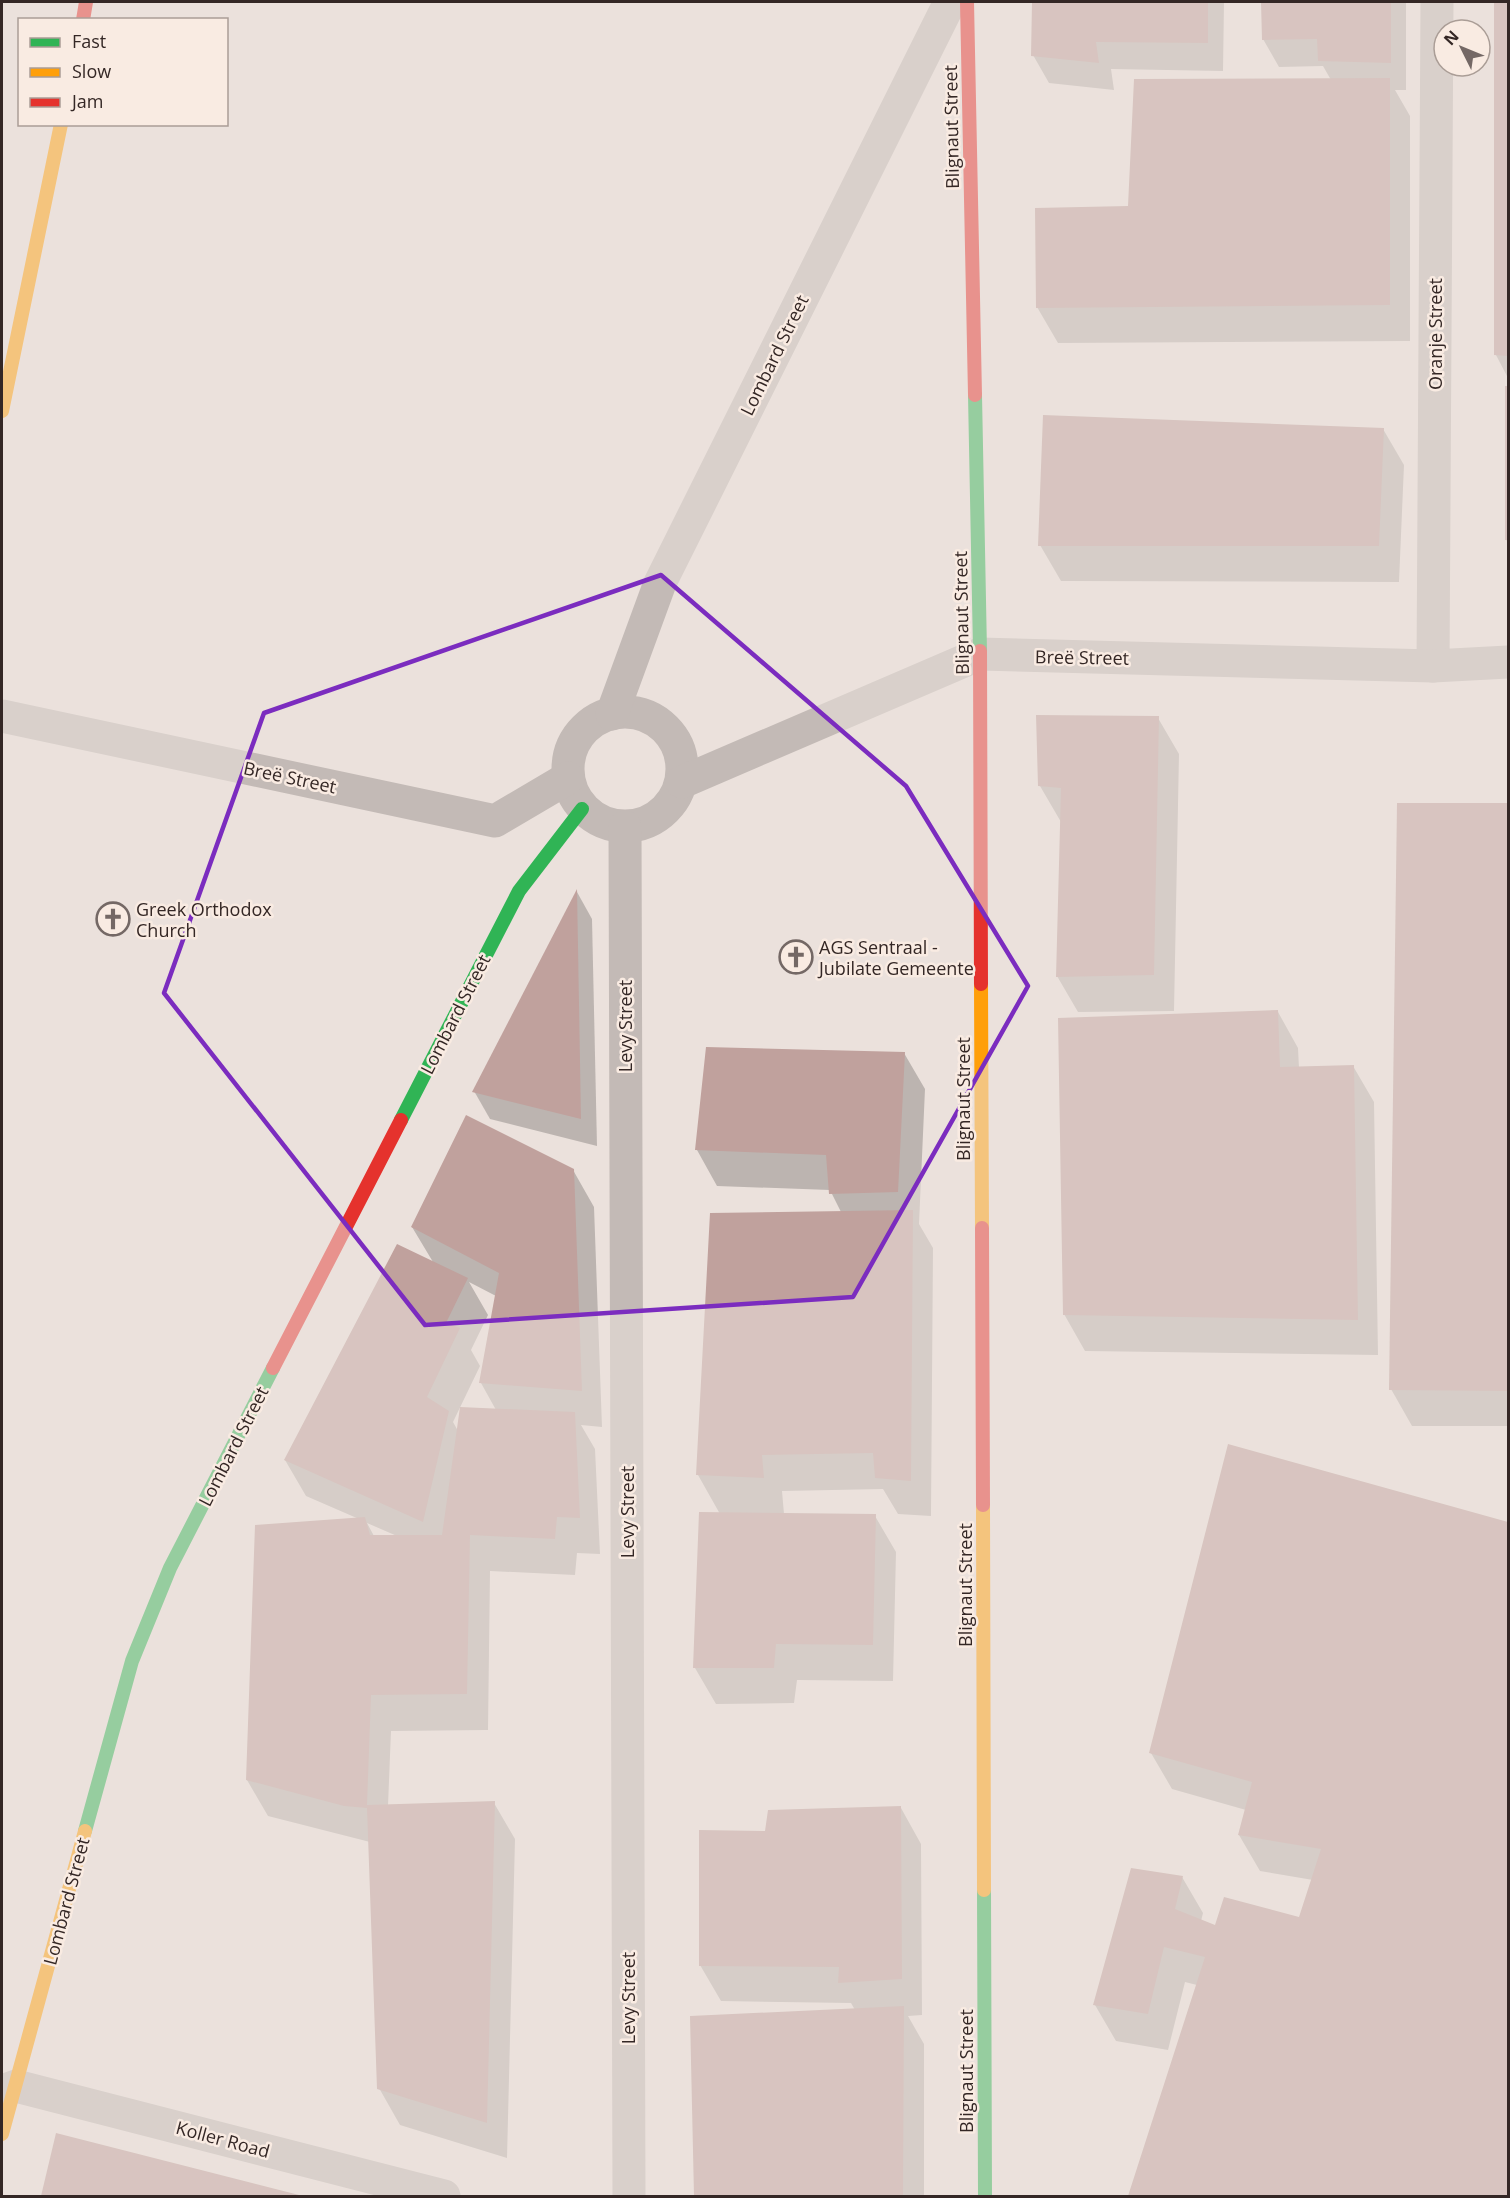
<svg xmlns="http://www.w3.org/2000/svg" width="1510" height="2198" font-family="'Open Sans',sans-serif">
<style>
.shadow{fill:#0003;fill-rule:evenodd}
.building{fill:#c0a19d}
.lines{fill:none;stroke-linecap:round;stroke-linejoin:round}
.street{stroke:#c3bab6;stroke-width:33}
.fast{stroke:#30b455;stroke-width:14}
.slow{stroke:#ff9f0a;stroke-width:14}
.jam{stroke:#e5322d;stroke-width:14}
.marked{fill:none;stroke:#7b2cbf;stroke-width:4.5;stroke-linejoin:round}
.labels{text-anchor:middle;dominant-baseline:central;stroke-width:5;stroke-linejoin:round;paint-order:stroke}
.street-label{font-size:18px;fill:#342725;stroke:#f9ebe2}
.poi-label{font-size:18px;fill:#342725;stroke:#f9ebe2;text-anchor:start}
</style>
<rect width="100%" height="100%" fill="#ebe1dc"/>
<g class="shadow">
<path d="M1033,2h191l-1,69 -112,-2 3,21 -65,-7 -16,-28z"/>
<path d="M1263,2h143v88h-11l15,26v225l-352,2 -21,-36 93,-100 201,-127 -8,-14 -44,1 -16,-28z"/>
<path d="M1495,2h13v376l-12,-23z"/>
<path d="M1506,388h2v155l-2,-4z"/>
<path d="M1383,429l21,36 -5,117 -338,-1 -21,-36z"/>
<path d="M1158,718l21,36 -5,257 -96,1 -21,-36 4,-154 -21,-36z"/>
<path d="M1398,804h110v622h-96l-21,-37z"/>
<path d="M577,892l15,27 5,227 -107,-27 -16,-28z"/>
<path d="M1278,1012l20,36 1,20 54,-2 21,36 4,253 -293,-4 -21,-37z"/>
<path d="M904,1053l21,36 -6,135 14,24 -2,268 -33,-2 -15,-25 -101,2 2,23 91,2 21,36 -3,129 -96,-1 -3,23 -78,1 -21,-36 6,-155 19,1 -22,-39 143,-263 -11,-22 -113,-4 -20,-36z"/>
<path d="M573,1170l21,37 8,220 -21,-2 14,24 5,105 -23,-1 -2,22 -85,-4 -2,159 -97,1 -3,75 106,-3 21,36 -8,319 -107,-33 -21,-37 -9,-246 -102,-26 -21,-36 112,-261 -53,-23 -21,-36 148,-198 -21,-35zM469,1282l27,14 -15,87 15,27 -38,21 -5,-9 27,-56 -9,-16 17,-35zM367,1523l30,13h-23z"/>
<path d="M1229,1446l279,78v672h-379l68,-211 -12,-3 -17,68 -52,-9 -21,-36 87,-128 21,36 -2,8 15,6 84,-8 13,-39 -53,-9 -21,-36 7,-25 -74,-21 -21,-36z"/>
<path d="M901,1808l20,36 1,171 -14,1 16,28v152h-227l158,-186 -4,-7 -130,-2 -21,-36 66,-132z"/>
<path d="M57,2135l243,61h-257z"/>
</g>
<g class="building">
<path d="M1032,2h176v41l-112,-1 3,21 -68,-7z"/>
<path d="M1261,2h130v61l-73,-2 -1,-22 -55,1z"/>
<path d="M1494,2h14v354l-14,-1z"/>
<path d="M1390,78v227l-354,3 -1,-100 93,-2 6,-127z"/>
<rect x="1505" y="386" width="3" height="154"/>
<path d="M1043,415l341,13 -5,118h-341z"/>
<path d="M1036,715l123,1 -5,259 -98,2 5,-189 -23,-2z"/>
<path d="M1397,803h111v588l-119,-1z"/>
<path d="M577,889l4,230 -109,-27z"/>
<path d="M1278,1010l2,57 74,-2 4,255 -295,-5 -5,-297z"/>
<path d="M706,1047l199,5 -7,140 -69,2 -3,-39 -131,-5z"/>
<path d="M466,1115l108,54 8,222 -103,-8 20,-110 -88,-46z"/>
<path d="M913,1210l-2,271 -36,-3 -2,-25 -111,2 2,23 -68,-3 14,-262z"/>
<path d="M397,1244l71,34 -22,45 14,5 -33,69 22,14 -26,111 -139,-62z"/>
<path d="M460,1407l115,5 5,106 -23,-1 -2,22 -85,-4 -3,159 -96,1 -4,110 128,-4 -8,322 -110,-34 -10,-281 -23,-2 -98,-26 9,-255 110,-8 5,18h72z"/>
<path d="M1228,1444l280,78v674h-380l77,-239 -41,-10 -16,67 -55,-9 38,-137 52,8 -8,33 40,16 9,-28 75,20 22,-68 -83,-14 14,-53 -103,-29z"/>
<path d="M699,1512l177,2 -3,131 -97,-1 -2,24h-81z"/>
<path d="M901,1806l1,173 -64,4 1,-16 -140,-1v-136l66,1 3,-21z"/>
<path d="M904,2006l-1,189 -209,1 -4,-180z"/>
<path d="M56,2133l247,63h-262z"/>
</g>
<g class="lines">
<g class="street">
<path d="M1433,666l4,-664"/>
<circle cx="625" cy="769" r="57"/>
<path d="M612,714l48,-131 290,-581"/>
<path d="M2,716l493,105 73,-43"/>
<path d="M682,782l298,-128 453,12 75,-4"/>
<path d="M625,827l4,1369"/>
<path d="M2,2091l14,-5 428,110"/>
</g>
<g class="fast">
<path d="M975,395l5,256"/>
<path d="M401,1120l118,-229 63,-82"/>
<path d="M85,1831l47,-170 38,-93 103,-200"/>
<path d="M984,1890l1,306"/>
</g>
<g class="slow">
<path d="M2,411l59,-287"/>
<path d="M981,984l1,244"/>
<path d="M983,1505l1,385"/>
<path d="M2,2134l83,-303"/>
</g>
<g class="jam">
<path d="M967,2l8,393"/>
<path d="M83,20l3,-18"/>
<path d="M980,651l1,333"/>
<path d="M982,1228l1,277"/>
<path d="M273,1368l128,-248"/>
</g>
</g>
<path d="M0 0H1510V2198H0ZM661,575l245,211 122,200 -175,311 -428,28 -261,-332 100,-280z" fill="#ebe1dc" fill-opacity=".55" fill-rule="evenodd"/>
<path class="marked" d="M661,575l245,211 122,200 -175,311 -428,28 -261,-332 100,-280z"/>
<defs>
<symbol id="church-ring" viewBox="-11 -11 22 22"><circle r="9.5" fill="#f9ebe2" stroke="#746865" stroke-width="1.5"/><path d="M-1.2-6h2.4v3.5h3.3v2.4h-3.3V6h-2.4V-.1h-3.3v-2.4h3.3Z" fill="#746865"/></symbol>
</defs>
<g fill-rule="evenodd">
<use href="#church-ring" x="94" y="900" width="38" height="38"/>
<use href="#church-ring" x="777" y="938" width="38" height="38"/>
</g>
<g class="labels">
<g class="street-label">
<text transform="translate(951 127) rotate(-91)">Blignaut Street</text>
<text transform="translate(1435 334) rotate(-90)">Oranje Street</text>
<text transform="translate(774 355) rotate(-64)">Lombard Street</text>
<text transform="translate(961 613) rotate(-91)">Blignaut Street</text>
<text transform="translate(1082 657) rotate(1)">Breë Street</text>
<text transform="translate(290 777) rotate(12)">Breë Street</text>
<text transform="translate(455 1014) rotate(-63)">Lombard Street</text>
<text transform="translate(625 1026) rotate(-90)">Levy Street</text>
<text transform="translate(963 1099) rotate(-90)">Blignaut Street</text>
<text transform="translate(233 1446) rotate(-63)">Lombard Street</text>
<text transform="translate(627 1512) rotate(-90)">Levy Street</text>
<text transform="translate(965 1585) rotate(-90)">Blignaut Street</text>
<text transform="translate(66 1901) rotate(-75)">Lombard Street</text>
<text transform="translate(628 1998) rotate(-90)">Levy Street</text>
<text transform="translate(966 2071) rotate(-90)">Blignaut Street</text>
<text transform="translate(223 2139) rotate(15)">Koller Road</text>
</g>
<g class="poi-label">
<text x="136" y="909">Greek Orthodox<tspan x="136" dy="21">Church</tspan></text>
<text x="819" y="947">AGS Sentraal -<tspan x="819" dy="21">Jubilate Gemeente</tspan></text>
</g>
</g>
<rect width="1510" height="2198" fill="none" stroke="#342725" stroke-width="6"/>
<rect x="18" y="18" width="210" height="108" fill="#f9ebe2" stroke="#aa9d96" stroke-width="1.5"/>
<rect x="30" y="38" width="30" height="9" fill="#30b455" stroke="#aa9d96" stroke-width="1.5"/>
<text x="72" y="48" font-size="18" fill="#342725">Fast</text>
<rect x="30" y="68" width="30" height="9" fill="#ff9f0a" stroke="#aa9d96" stroke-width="1.5"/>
<text x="72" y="78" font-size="18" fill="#342725">Slow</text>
<rect x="30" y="98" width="30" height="9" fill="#e5322d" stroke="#aa9d96" stroke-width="1.5"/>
<text x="72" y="108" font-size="18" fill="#342725">Jam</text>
<g transform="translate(1462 48) rotate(313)"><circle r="28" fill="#f9ebe2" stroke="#aa9d96" stroke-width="1.5"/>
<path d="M0-4.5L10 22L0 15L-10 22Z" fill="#746865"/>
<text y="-9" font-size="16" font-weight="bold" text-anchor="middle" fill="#342725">N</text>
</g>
</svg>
